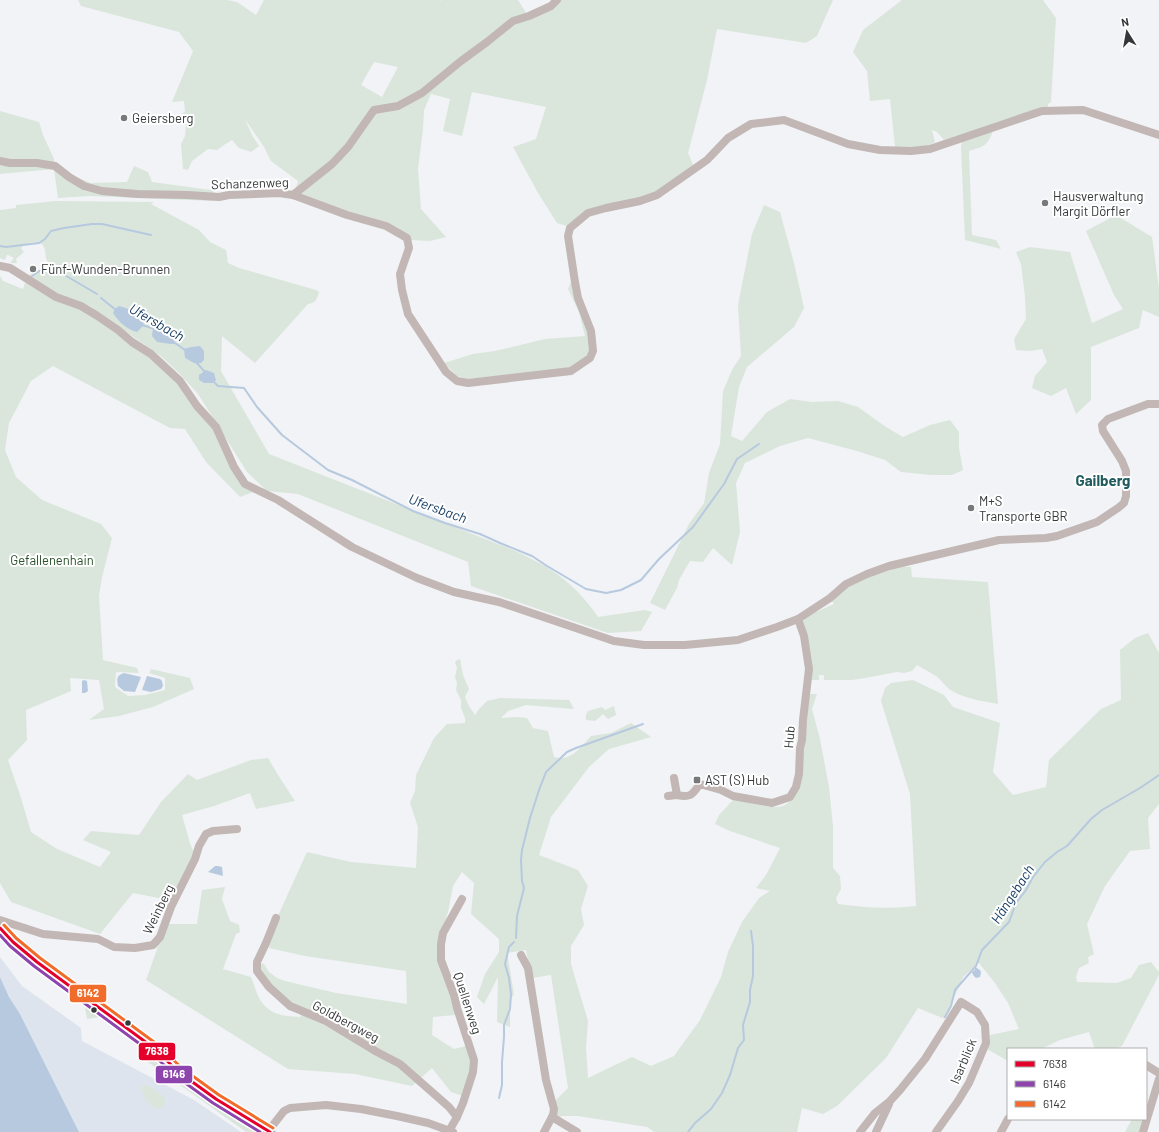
<svg xmlns="http://www.w3.org/2000/svg" width="1159" height="1132" font-family="Barlow,sans-serif">
<style>
.built{fill:#dee4ed}
.green{fill:#dae6dc;fill-rule:evenodd}
.water{fill:#b7c9df}
.lines{fill:none;stroke-linecap:round;stroke-linejoin:round}
.stream{stroke:#b7c9df;stroke-width:2}
.minor{stroke:#c2b7b5;stroke-width:8}
.major{stroke:#bbaeac;stroke-width:11}
.bus-1-casing{stroke:#fff;stroke-width:6}
.bus-2-casing{stroke:#fff;stroke-width:6}
.bus-3-casing{stroke:#fff;stroke-width:6}
.bus-1{stroke:#e4002b;stroke-width:3}
.bus-2{stroke:#8e44ad;stroke-width:3}
.bus-3{stroke:#f16c2b;stroke-width:3}
.poi-dot{fill:#77797b;stroke:#fff;stroke-width:1.5}
.bus-dot{fill:#353739;stroke:#fff;stroke-width:1.5}
.labels{text-anchor:middle;dominant-baseline:central;stroke-width:4;stroke-linejoin:round;paint-order:stroke}
.poi-label{font-size:13px;fill:#353739;stroke:#fff;text-anchor:start}
.street-label{font-size:13px;fill:#353739;stroke:#fff}
.park-label{font-size:13px;fill:#275028;stroke:#fff}
.water-label{font-size:14px;font-style:italic;fill:#12395f;stroke:#fff}
.quarter-label{font-size:15px;font-weight:bold;fill:#205b5d;stroke:#fff}
.line-badge{stroke:#fff;stroke-width:1.5}
.badge-label{font-size:11px;text-anchor:middle;font-weight:bold;fill:#fff}
</style>
<rect width="100%" height="100%" fill="#f1f3f6"/>
<path class="built" d="M0,957l22,29 59,42 1,13 112,59 47,32h-162l-59,-118 -11,-17 -9,-20z"/>
<g class="green">
<path d="M78,0h149l10,2 19,13 8,-15h176v1l1,-1h77l9,14 32,-14h274l-16,36 -11,7 -89,-14 -10,51 -19,73 7,16 -38,26 -51,13 -36,19 -13,-4 -19,-30 -25,-46 23,-8 10,-32 -74,-15 -10,44 -19,-5 7,-32 -19,-5 -7,16 -1,19 -5,40 3,40 25,28 -16,4 -20,-1 -24,-14 -92,-31 4,-14 -27,-20 -7,-14 -19,-28 7,16 7,11 -8,6 -12,-4 -7,-8 -8,5 -7,5 -9,-1 -16,12 -4,9 -5,-1 -2,-25 4,-8 1,-11 -5,-11 4,-2 -1,-11 -12,1 21,-51 -14,-19 -98,-26zM374,62l24,5 -16,30 -21,-12z"/>
<path d="M902,0h141l13,18 -5,84 -3,2v3l-54,16 -2,2 -48,15 -7,-8 -5,-2 3,12c-10,8 -27,6 -40,5l-5,-48 -20,2 -3,-30 -14,-19 10,-22z"/>
<path d="M0,111l39,11 4,13 11,24v9l37,15 36,-1 7,-16 14,6 4,10 59,8 8,7 -5,4 -124,-5 -32,2 -4,-29 -54,5z"/>
<path d="M993,131c-6,15 -8,15 -24,20l3,84 24,5 5,9 -36,-9 -4,-93 1,-6z"/>
<path d="M56,201l98,1 -3,2 48,26 11,12 16,8 2,13 11,5 77,22 3,2c-2,7 -3,11 -11,12l-53,59 -33,-27 -1,35 48,83 249,98c11,6 23,11 33,18 19,12 35,29 47,47l47,-7 7,2 -11,19 -33,2 -137,-47 -3,-24 -170,-68 -31,-3 -20,-19 -49,-78 -19,-21 -17,-16 -72,-51 -33,-12 -28,-18 4,-4 16,-4c0,-5 -2,-6 -3,-10 -1,-7 0,-8 -4,-14 -8,-2 -15,-3 -21,4l3,4 -8,7 1,4h-7l4,-5 -6,-3h-1l-2,5 -5,-2v-48l16,-2v-3z"/>
<path d="M764,205l16,7 14,51 10,45 -10,19 -47,40 -8,20 -8,49 11,5 25,-29 23,-13 22,3 26,-1 20,6 28,20 17,10 27,-12 20,-5 9,12v16l4,22 -11,5h-21l-30,-3 -16,-12 -28,-9 -49,-13 -28,8 -35,17 -9,20 4,49 -8,33 -19,-17 -10,14 -13,-1 -11,19 -2,8 -12,22 -15,-7 39,-79 15,-21 5,-30 11,-29 3,-53 10,-23 8,-12 -3,-51 14,-71z"/>
<path d="M1116,215l36,22 7,51v29l-16,-7 -4,18 -48,19v53l-15,14 -10,-26 -15,8 -19,-8 3,-12 12,-14 -5,-13 -12,2 -14,-1 -2,-11 12,-20 -1,-22 -4,-33 -5,-12 14,-5 40,5 22,71 31,-14 -9,-14 -28,-64z"/>
<path d="M0,276l3,5 20,8 3,-9 63,33 53,38 31,25 37,48 43,68 -13,5 -34,-35 -21,-33 -15,-1 -117,-62 -22,15 -22,42 -4,27 11,27 26,23 59,24 11,14 -10,39 -3,19 4,64 34,8 2,5 -23,-1 -1,15 13,9 17,-1 20,-5v-12l-16,-5 2,-4 39,9 4,11 -41,18 -34,9 -30,4 15,-11 -5,-29 -29,-2 1,13 -45,19 1,30 -19,20 13,38 10,34 26,17 43,18 11,-15 -28,-12 8,-9 48,4 22,-33 27,-28 9,6 54,-20 17,-2 10,17 17,26 -39,8 -6,-16 -36,13 -32,9 8,28 6,15 -22,43 -41,-8 -33,41 -89,-32 -11,-19z"/>
<path d="M571,282l2,1 -1,7 4,6 13,35 2,17 -2,8 -17,11 -27,4 -78,8 -10,-3 -13,-13 29,-9 22,-3 50,-12 40,-3 -6,-24 -11,-23z"/>
<path d="M889,566l22,1 1,10 76,5 10,122c-15,-3 -32,-5 -46,-13 -7,-4 -10,-11 -16,-15 -6,-4 -13,-7 -19,-11l-5,6 -8,2 -7,-1 -32,6 -13,2h-28v-5h-5v5h-7l-10,-58 5,-6 27,-12 -4,-6 16,-14z"/>
<path d="M1148,633l11,20v151l-11,14 2,31 -20,2 -25,35 -18,38 7,30 -6,3 1,6 -10,5 -3,9 1,5 40,1 14,-5 8,-13 12,-3 8,10v3l-37,71 -7,3h-20l-6,-17 -29,8 -19,9h-33v12l-21,-12 3,-14 29,-6 -11,-26 -13,-20 -16,-20 -16,14 -18,42 -27,-11 -32,50 -49,48 -14,8 -21,-6 -5,24h-143l-7,-5 -69,-11h-17l-2,4 -3,-2v-18l12,-12 -17,-113 -19,3 -6,-28 -19,3 7,41 -4,7v26l-13,-5 1,-45 -14,27 -7,-7 8,-23 14,-22v-13l-28,-25 3,-31 -12,-11 -9,14 -5,26 -9,30 8,41 8,32 -22,2 -1,18 22,14 12,-3 5,9 -1,17 -7,24 -12,-4 -19,-24 -20,18 -57,-12 -67,-5 -142,-89 20,-56h31l5,-34 23,-3 -3,12 8,22 9,4 1,7 -4,2 -13,35 28,8c3,7 5,15 8,21 10,17 23,18 41,19l3,-6 -12,-6 -34,-34 1,-8 6,1 5,8 8,6 8,3 51,12 71,11 -1,-33 -101,-15 -36,-8 8,-30 30,-66 44,10 65,6 2,-41 -8,-24 5,-12 1,-16 18,-37 13,-14 18,-1v-5l-4,-10v-8l-5,-10 1,-7 -2,-6 2,-9 -2,-6 2,-2 3,-1 3,16 6,14 -4,8 4,9 6,9 4,-6 8,-8 13,-3 69,2 5,9 -48,-4 -18,6 -7,7 17,-1 9,1 6,10 15,3 6,26c17,5 27,-10 37,-21l20,-3 20,-10 20,14 -42,12 -20,18 -38,50 -12,38 39,15 10,16 -7,23 3,16 -13,21v18l17,57 -2,27 2,30 44,-21 19,9 23,-10 26,-36 21,-43 7,-25 14,-30 17,-24 11,-7 -14,-3 10,-13 14,-27 -50,-17 -15,-7 4,-9 15,-16c13,3 37,11 49,7 7,-3 12,-11 16,-16l9,-96h9l-5,15 8,30 9,48 4,39v42l7,8 1,13 -5,9 2,6c27,4 51,5 78,2l-6,-112 -29,-93 4,-13 6,-5 22,-3 31,15 9,12 47,16 -7,49 20,23 33,-8 3,-27 52,-51 20,-9 -1,-50 15,-12z"/>
<path d="M614,706l2,9 -8,4 -5,-5 -8,7 -9,-1v-5l2,-4 14,-4 3,3z"/>
<path d="M85,1007l15,10 -13,2z"/>
<path d="M146,1056l7,1 104,75h-11l-105,-75z"/>
<path d="M144,1085c10,3 15,7 22,15l-2,6 -5,3c-11,-3 -16,-12 -18,-22z"/>
<path d="M1132,1119h11l-4,13h-14z"/>
</g>
<g class="water">
<path d="M119,306c12,3 21,7 25,19l-7,7c-11,-3 -18,-10 -24,-19l2,-4z"/>
<path d="M160,325l9,3 8,7 -3,9h-3l-14,-2 -5,-6 1,-8z"/>
<path d="M200,346l4,5v9l-3,3h-7l-9,-5 -1,-9 7,-2z"/>
<path d="M206,370l8,3 2,7 -3,3h-9l-5,-3v-5z"/>
<path d="M124,673l17,4 -6,15 -11,-1 -6,-5c-1,-8 -2,-10 6,-13z"/>
<path d="M147,676l13,3 2,2 1,5 -2,3 -10,3 -9,-2z"/>
<path d="M84,680l3,1 1,10 -3,2h-3v-12z"/>
<path d="M215,866h3l4,1 1,9 -15,-4z"/>
<path d="M975,967l5,3 1,3 -1,4 -4,1 -3,-3 -1,-3 3,-2z"/>
<path d="M0,977l9,20 11,17 59,118h-79z"/>
</g>
<g class="lines">
<g class="stream">
<path d="M0,246l6,1 33,-4 6,-4 6,-8 13,-3 28,-4h10l49,11"/>
<path d="M32,276l12,-8 12,2 41,24"/>
<path d="M101,298l15,12"/>
<path d="M142,325l13,4"/>
<path d="M172,341l13,9"/>
<path d="M196,362l9,10"/>
<path d="M213,381l5,5 26,2 13,19 25,28 46,35 24,10 61,31 32,12 35,11 20,9 32,13 15,10 39,23 20,4 15,-3 20,-10 18,-21 34,-32 31,-43 13,-25 22,-15"/>
<path d="M516,938l1,-22 7,-28 -2,-7 -1,-21 1,-10 8,-32 9,-28 7,-18 21,-20 9,-4 67,-24"/>
<path d="M945,1017l6,-11 4,-16 21,-24 6,-16 27,-28 7,-19 10,-13 7,-13 12,-15 12,-10 10,-6 24,-27 11,-9 38,-22 19,-13"/>
<path d="M499,1098l3,-13v-23l2,-25v-12l6,-16 1,-15 -2,-16 -4,-14 4,-17 5,-5"/>
<path d="M688,1132l7,-9 16,-14 11,-16 8,-18 8,-27 6,-8 -1,-15 7,-23v-12l3,-14v-30l-2,-15"/>
</g>
<g class="minor">
<path d="M0,161l10,2h27l18,3 14,11 15,9 18,5 35,3 51,1 31,2 10,-2 50,-2 14,2 54,20 39,11 21,12 2,10 -9,26 2,16 6,24 38,58 11,9 11,2 103,-12 19,-13 3,-7 -2,-20 -13,-33 -3,-16 -7,-46 2,-8 18,-15 18,-5 34,-7 17,-6 50,-35 21,-22 23,-14 33,-4 64,24 32,6 31,1 19,-2 112,-38 41,-1 76,25"/>
<path d="M293,195l39,-31 16,-17 26,-37 24,-4 24,-13 39,-32 26,-19 26,-21 16,-5 22,-10 6,-6"/>
<path d="M0,266l10,2 46,29 25,9 15,9 22,15 14,12 19,12 29,27 17,25 19,21 18,40 11,17 33,16 74,47 65,31 37,14 45,10 115,39 30,4h41l53,-5 39,-13 21,-8 32,-21 16,-14 21,-10 22,-8 110,-26 47,-2 11,-2 40,-14 21,-14 6,-5 2,-7v-25l-4,-10 -19,-30 -1,-6 6,-6 40,-15h11"/>
<path d="M677,795c15,3 15,-1 23,-11l21,6 12,6 39,7 18,-6 6,-10 3,-13 1,-26 2,-8 1,-20 6,-51 -5,-33 -6,-17"/>
<path d="M668,796l9,-1 -3,-17"/>
<path d="M276,918l-10,25 -9,19v9l12,16 21,19 36,15 51,31 23,12 49,43 8,10 -8,14"/>
<path d="M0,920l43,14 55,5 16,8 21,1 18,-3 7,-8 11,-30 24,-48 4,-13 7,-12 7,-3 24,-2"/>
<path d="M521,955l7,13 18,112 8,29 -1,6 -9,17"/>
<path d="M1146,1065l13,8"/>
<path d="M457,1117l6,-14 10,-31 1,-12 -17,-52 -3,-13 -13,-35v-16l2,-11 19,-34"/>
<path d="M552,1117l25,15"/>
<path d="M269,1131l4,-6 11,-14 6,-3 36,-3 35,4 36,7 31,7 25,9"/>
<path d="M860,1132l15,-19 15,-12 10,-11 25,-31 36,-57 16,10 8,13 1,18 -17,40 -11,18 -22,31"/>
<path d="M876,1132l13,-28"/>
<path d="M1001,1132l7,-13"/>
<path d="M1143,1132l16,-53"/>
</g>
<path class="major" d="M0,928l13,14 24,20 114,84 29,27 36,26 54,33"/>
<defs>
<path id="bus-1" d="M0,928l13,14 24,20 114,84 29,27 36,26 54,33"/>
<path id="bus-2" d="M0,935l10,11 24,20 114,84 29,27 36,26 47,29"/>
<path id="bus-3" d="M4,925l12,13 24,20 114,84 29,27 36,26 54,33"/>
</defs>
<use href="#bus-1" class="bus-1-casing"/>
<use href="#bus-2" class="bus-2-casing"/>
<use href="#bus-3" class="bus-3-casing"/>
<use href="#bus-1" class="bus-1"/>
<use href="#bus-2" class="bus-2"/>
<use href="#bus-3" class="bus-3"/>
</g>
<g class="poi-dot">
<circle cx="124" cy="118" r="4"/>
<circle cx="1045" cy="203" r="4"/>
<circle cx="33" cy="269" r="4"/>
<circle cx="971" cy="508" r="4"/>
<rect x="693" y="776" width="8" height="8" rx="2"/>
</g>
<g class="bus-dot">
<circle cx="94" cy="1010" r="3.5"/>
<circle cx="128" cy="1023" r="3.5"/>
</g>
<g class="labels">
<g class="poi-label">
<text x="132" y="118">Geiersberg</text>
<text x="1053" y="196">Hausverwaltung<tspan x="1053" dy="15">Margit Dörfler</tspan></text>
<text x="41" y="269">Fünf-Wunden-Brunnen</text>
<text x="979" y="501">M+S<tspan x="979" dy="15">Transporte GBR</tspan></text>
<text x="705" y="780">AST (S) Hub</text>
</g>
<g class="street-label">
<text transform="translate(250 183) rotate(-2)">Schanzenweg</text>
<text transform="translate(789 737) rotate(-85)">Hub</text>
<text transform="translate(158 909) rotate(-64)">Weinberg</text>
<text transform="translate(468 1003) rotate(72)">Quellenweg</text>
<text transform="translate(346 1021) rotate(28)">Goldbergweg</text>
<text transform="translate(963 1061) rotate(-67)">Isarblick</text>
</g>
<g class="park-label">
<text x="52" y="560">Gefallenenhain</text>
</g>
<g class="water-label">
<text transform="translate(157 322) rotate(30)">Ufersbach</text>
<text transform="translate(438 508) rotate(20)">Ufersbach</text>
<text transform="translate(1012 894) rotate(-57)">Hängebach</text>
</g>
<g class="quarter-label">
<text x="1103" y="480">Gailberg</text>
</g>
</g>
<g class="line-badge">
<rect x="69" y="984" width="38" height="19" rx="4" fill="#f16c2b"/>
<rect x="138" y="1042" width="38" height="19" rx="4" fill="#e4002b"/>
<rect x="155" y="1065" width="38" height="19" rx="4" fill="#8e44ad"/>
</g>
<g class="badge-label">
<text x="88" y="997">6142</text>
<text x="157" y="1055">7638</text>
<text x="174" y="1078">6146</text>
</g>
<rect x="1007" y="1048" width="140" height="72" fill="#ffffff" stroke="#aeafb0"/>
<rect x="1015" y="1061" width="20" height="6" fill="#e4002b" stroke="#aeafb0"/>
<text x="1043" y="1068" font-size="12" fill="#353739">7638</text>
<rect x="1015" y="1081" width="20" height="6" fill="#8e44ad" stroke="#aeafb0"/>
<text x="1043" y="1088" font-size="12" fill="#353739">6146</text>
<rect x="1015" y="1101" width="20" height="6" fill="#f16c2b" stroke="#aeafb0"/>
<text x="1043" y="1108" font-size="12" fill="#353739">6142</text>
<g transform="translate(1127 32) rotate(349)" stroke="#ffffff" stroke-width="3" paint-order="stroke">
<path d="M0-3L7 15L0 10L-7 15Z" fill="#353739"/>
<text y="-6" font-size="11" font-weight="bold" text-anchor="middle" fill="#353739">N</text>
</g>
</svg>
